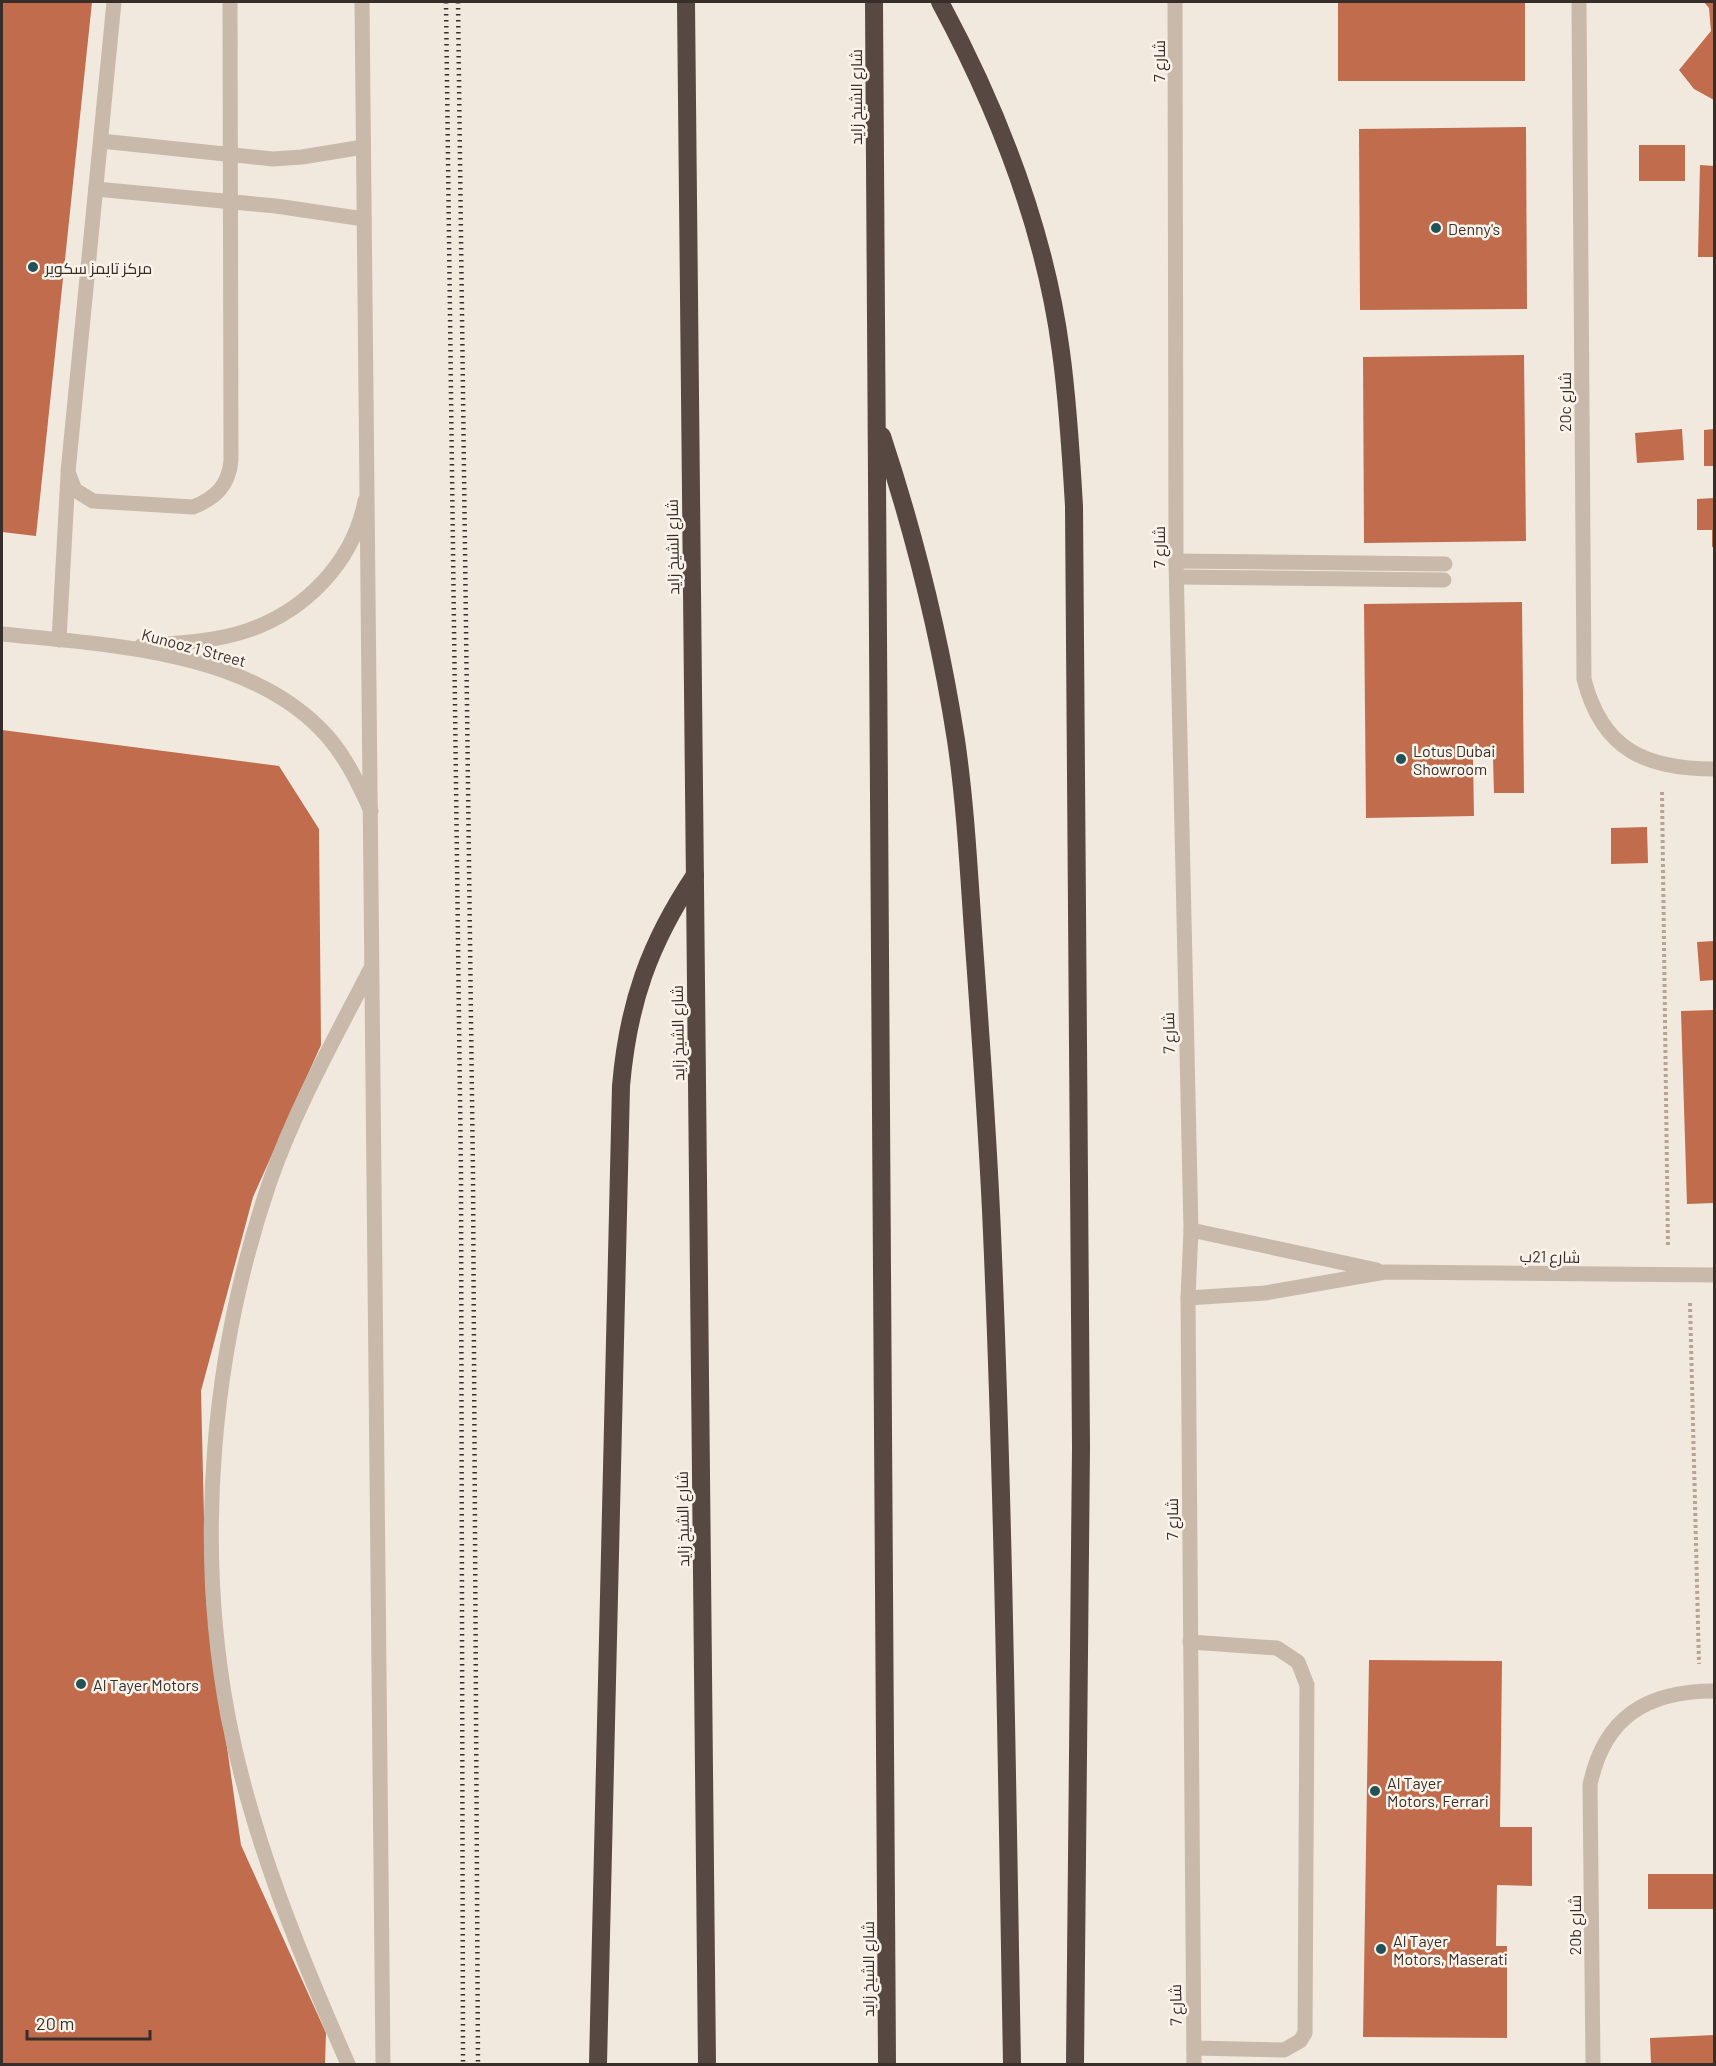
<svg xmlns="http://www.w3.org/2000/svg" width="1716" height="2066" font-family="Barlow,Cairo,sans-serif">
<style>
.building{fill:#c06c4d}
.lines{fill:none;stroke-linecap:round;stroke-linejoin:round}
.path{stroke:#b5a394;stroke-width:4;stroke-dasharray:3 3;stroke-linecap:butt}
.service{stroke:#c9b9aa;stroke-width:15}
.minor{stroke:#c9b9aa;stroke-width:15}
.tertiary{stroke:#c9b9aa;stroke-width:15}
.motorway{stroke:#574841;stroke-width:18}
.rail{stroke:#372e29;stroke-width:4.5;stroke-dasharray:1.5 4.5;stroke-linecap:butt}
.poi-dot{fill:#205257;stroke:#f9f3ea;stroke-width:2}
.labels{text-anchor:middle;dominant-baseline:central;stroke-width:5;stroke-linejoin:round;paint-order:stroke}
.street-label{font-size:16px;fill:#372e29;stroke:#f9f3ea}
.poi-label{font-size:16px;fill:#372e29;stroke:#f9f3ea;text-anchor:start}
</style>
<rect width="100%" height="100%" fill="#f1e9de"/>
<g class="building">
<path d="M2,2h90l-56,534 -34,-4z"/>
<rect x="1338" y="2" width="187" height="79"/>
<path d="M1704,2h10v98l-20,-11 -15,-19 32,-39 -2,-23z"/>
<path d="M1526,127l1,182 -167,1 -1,-181z"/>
<rect x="1639" y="145" width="46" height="36"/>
<path d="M1700,165l14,1v91h-16z"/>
<path d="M1524,355l2,186 -162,2 -1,-186z"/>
<path d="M1682,429l2,31 -47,3 -2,-30z"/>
<path d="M1714,429v37h-10v-36z"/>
<path d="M1714,498v49h-2v-17h-15v-31z"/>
<path d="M1522,602l2,191h-30l-1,-35h-20l1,58 -108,2 -2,-214z"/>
<path d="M2,730l277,36 40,63 2,216 -68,152 -52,194 5,209 35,245 85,188 -1,31h-323z"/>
<path d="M1647,827l1,36 -37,1v-36z"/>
<path d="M1714,941v39l-14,1 -3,-39z"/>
<path d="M1714,1010v193l-27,1 -6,-193z"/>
<path d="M1369,1660l133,1 -2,166h32v59l-35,-1 -1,61h11v92l-144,-1z"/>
<rect x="1648" y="1874" width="66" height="35"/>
<path d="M1714,2035v29h-63l-1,-26z"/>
</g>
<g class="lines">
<g class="path">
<path d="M1662,792l6,455"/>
<path d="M1690,1303l9,361"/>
</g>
<g class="service">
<path d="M114,2l-46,470 7,18 18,11 100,6c23,-9 36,-22 38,-47l-1,-458"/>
<path d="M101,141l172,18 29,-2 61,-10"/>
<path d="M96,189l180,17 88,13"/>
<path d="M1176,561l269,3"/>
<path d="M1177,577l267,3"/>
<path d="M59,640l9,-165"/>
<path d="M1190,1642l87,6 21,14 9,23 -2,348 -5,8 -16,9 -90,-2"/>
<path d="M348,2064c-49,-111 -97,-228 -120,-348 -33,-175 -16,-366 42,-535 26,-74 65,-143 101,-213"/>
</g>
<g class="minor">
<path d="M1175,2l1,559 15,669 -3,68 6,766"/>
<path d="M1579,2l5,677c18,71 62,90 130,90"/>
<path d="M2,634c106,11 250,16 326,103 19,22 31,48 43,74"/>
<path d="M141,646c35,-3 72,-4 105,-15 58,-19 107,-68 119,-130"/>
<path d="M1191,1230l186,40"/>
<path d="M1188,1298l77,-5 120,-21 329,3"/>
<path d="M1593,2064l-3,-279c14,-68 57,-94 124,-94"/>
</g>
<path class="tertiary" d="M362,2l21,2062"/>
<g class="motorway">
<path d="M686,2l21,2062"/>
<path d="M874,2l13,2062"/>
<path d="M940,2c58,108 105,227 121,350 7,51 10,102 13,154l7,941 -6,617"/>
<path d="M882,436c33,100 58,201 74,304 10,68 13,137 18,205 7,96 14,192 18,288 12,277 15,554 20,831"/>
<path d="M598,2064l23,-978c7,-82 28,-142 74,-211"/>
</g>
<g class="rail">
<path d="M446,2l15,1173 2,889"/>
<path d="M458,2l15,1174 5,888"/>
</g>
</g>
<g class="poi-dot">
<circle cx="1436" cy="228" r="6"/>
<circle cx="33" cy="267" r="6"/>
<circle cx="1401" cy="759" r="6"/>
<circle cx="81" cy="1684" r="6"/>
<circle cx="1375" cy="1791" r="6"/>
<circle cx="1381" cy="1949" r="6"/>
</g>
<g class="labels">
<g class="street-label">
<text transform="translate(1158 61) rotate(-90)">شارع 7</text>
<text transform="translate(855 97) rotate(-90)">شارع الشيخ زايد</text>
<text transform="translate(1564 402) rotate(-90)">20c شارع</text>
<text transform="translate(672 547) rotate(-91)">شارع الشيخ زايد</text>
<text transform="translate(1158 547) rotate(-90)">شارع 7</text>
<text transform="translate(194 647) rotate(15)">Kunooz 1 Street</text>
<text transform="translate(677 1033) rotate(-91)">شارع الشيخ زايد</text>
<text transform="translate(1168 1033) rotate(-91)">شارع 7</text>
<text transform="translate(1550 1256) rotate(1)">شارع 21ب</text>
<text transform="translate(682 1519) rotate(-91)">شارع الشيخ زايد</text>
<text transform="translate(1171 1519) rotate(-90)">شارع 7</text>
<text transform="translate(1574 1925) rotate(-90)">20b شارع</text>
<text transform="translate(867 1969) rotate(-90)">شارع الشيخ زايد</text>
<text transform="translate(1175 2005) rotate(-91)">شارع 7</text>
</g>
<g class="poi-label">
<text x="1448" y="228">Denny's</text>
<text x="45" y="267">مركز تايمز سكوير</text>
<text x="1413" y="750">Lotus Dubai<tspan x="1413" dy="18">Showroom</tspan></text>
<text x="93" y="1684">Al Tayer Motors</text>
<text x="1387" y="1782">Al Tayer<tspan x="1387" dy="18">Motors, Ferrari</tspan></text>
<text x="1393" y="1940">Al Tayer<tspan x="1393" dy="18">Motors, Maserati</tspan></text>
</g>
</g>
<rect width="1716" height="2066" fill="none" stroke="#372e29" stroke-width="6"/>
<path d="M27 2030v9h123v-9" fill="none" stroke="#372e29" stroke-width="3"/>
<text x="36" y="2030" font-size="18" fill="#372e29" stroke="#f9f3ea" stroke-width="4.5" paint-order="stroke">20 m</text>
</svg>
